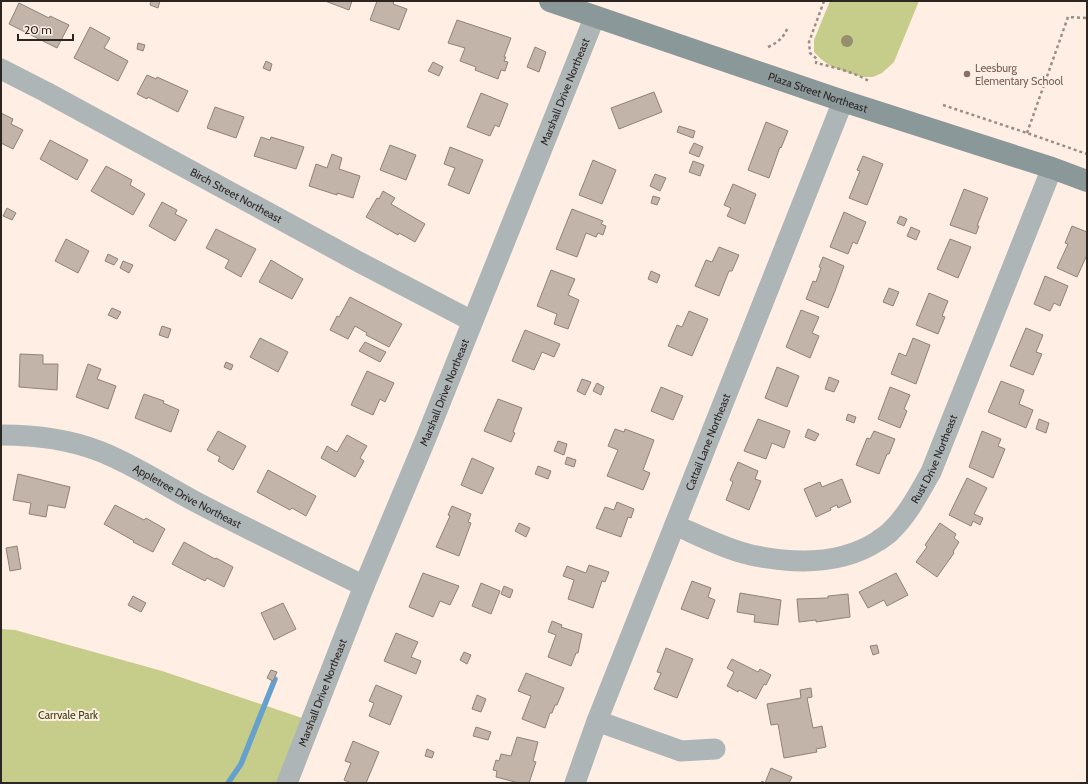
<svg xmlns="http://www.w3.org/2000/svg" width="1088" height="784" font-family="Cabin,sans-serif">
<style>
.green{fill:#c6cc8a}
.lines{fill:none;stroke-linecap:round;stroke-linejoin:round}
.stream{stroke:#66a1cd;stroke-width:5.5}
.building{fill:#c3b4aa;stroke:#908278}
.path{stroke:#998e86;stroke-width:2.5;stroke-dasharray:3 3;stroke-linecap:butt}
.street{stroke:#adb5b7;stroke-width:21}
.secondary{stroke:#8b989a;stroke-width:22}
.tree{fill:#958f6e}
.education-dot{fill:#8d6e63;stroke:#feeee4;stroke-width:1.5}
.labels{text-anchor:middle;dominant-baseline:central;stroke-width:4;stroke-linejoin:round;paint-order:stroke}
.education-label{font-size:11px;fill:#785e54;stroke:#feeee4;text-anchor:start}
.street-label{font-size:11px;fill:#2c2622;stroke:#feeee4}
.park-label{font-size:11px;fill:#3f420d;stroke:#feeee4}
</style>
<rect width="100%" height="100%" fill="#feeee4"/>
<g class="green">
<path d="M830,1h89l-25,61 -12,11 -9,4h-11l-30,-10 -11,-8 -7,-7v-12z"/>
<path d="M1,629l14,1 147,41 149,50 -25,62h-285z"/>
</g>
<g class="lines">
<path class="stream" d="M228,783l13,-19 34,-85"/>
</g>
<g class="building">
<path d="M151,1h9l-2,7 -8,-3z"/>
<path d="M325,1h27l-3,9z"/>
<path d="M377,1h17l-1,3 14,5 -8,21 -29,-10z"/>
<path d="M19,3l30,15 1,-2 19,9 -12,23 -48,-24z"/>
<path d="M457,20l54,18 -7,19h2l-2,4 4,1 -3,9 -4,-1 -3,9 -23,-9 1,-3 -16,-6 5,-13 -17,-5z"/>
<path d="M90,27l20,11 -6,10 24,13 -10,20 -44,-23z"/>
<path d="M138,43l7,2 -2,6 -6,-2z"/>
<path d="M535,47l11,5 -7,20 -12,-5z"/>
<path d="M266,61l6,3 -2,7 -7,-3z"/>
<path d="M433,62l10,5 -4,9 -11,-5z"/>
<path d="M147,75l9,4 1,-2 31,14 -10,21 -30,-15 -1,2 -10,-5z"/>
<path d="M654,92l8,20 -43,17 -8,-21z"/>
<path d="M481,93l27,11 -9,23 -4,-2 -5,11 -23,-9z"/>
<path d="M215,107l29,10 -8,21 -29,-10z"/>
<path d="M1,113l12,6 -2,5 12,6 -10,19 -12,-6z"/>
<path d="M766,122l22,9 -7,17 -1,-1 -11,31 -21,-8z"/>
<path d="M679,126l16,5 -2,7 -16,-6z"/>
<path d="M261,137l9,3 1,-3 33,10 -8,22 -42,-13z"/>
<path d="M50,140l38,20 -11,20 -37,-21z"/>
<path d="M694,143l9,4 -4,10 -10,-4z"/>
<path d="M390,145l26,10 -10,25 -26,-10z"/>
<path d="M450,147l33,13 -14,34 -21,-9 7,-17 -11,-4z"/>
<path d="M332,154l10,4 -3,11 21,7 -7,22 -16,-5v2l-28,-9 7,-22 11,4z"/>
<path d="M863,156l20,8 -16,41 -18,-7 11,-27 -3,-1z"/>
<path d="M593,160l23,10 -14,34 -23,-9z"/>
<path d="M693,161l11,4 -4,11 -11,-4z"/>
<path d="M106,166l26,14 -2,5 15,9 -12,21 -42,-24z"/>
<path d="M655,174l11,4 -6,13 -10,-5z"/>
<path d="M733,184l23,10 -11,30 -18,-8 4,-8 -7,-3z"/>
<path d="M964,189l24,9 -11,28h2l-3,8 -26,-9z"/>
<path d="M383,191l12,7 -4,6 34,20 -10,18 -16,-9 -1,2 -32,-18 11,-19 2,1z"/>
<path d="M653,196l7,2 -3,7 -6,-2z"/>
<path d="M162,202l15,8 -2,4 12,6 -12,21 -26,-15z"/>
<path d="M7,208l9,5 -4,7 -9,-4z"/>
<path d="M572,209l31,12 -2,3 5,2 -3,9 -5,-2 -2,4 -10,-4 -9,24 -21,-8z"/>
<path d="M844,212l22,10 -9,22 -4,-2 -5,12 -18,-7z"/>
<path d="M900,216l7,3 -3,7 -7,-3z"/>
<path d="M1072,226l15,6v23l-10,22 -20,-9 11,-24 -3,-1z"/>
<path d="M911,227l9,4 -4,9 -9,-4z"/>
<path d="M216,229l40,20 -15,28 -16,-9 4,-8 -23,-12z"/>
<path d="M66,239l23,12 -11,22 -23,-12z"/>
<path d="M950,239l21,8 -13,31 -21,-9z"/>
<path d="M719,247l20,8 -7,16h-3l-10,25 -24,-10 11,-26 6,2z"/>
<path d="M108,254l10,5 -4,6 -9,-4z"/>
<path d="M823,257l21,9 -9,25 -7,17 -22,-9 7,-18 3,1 5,-14 -2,-1z"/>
<path d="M271,260l32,19 -11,20 -33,-17z"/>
<path d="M123,261l10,4 -4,8 -9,-5z"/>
<path d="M551,270l24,9 -7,16 11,5 -11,29 -14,-5 3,-10 -20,-8z"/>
<path d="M651,271l9,4 -3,8 -9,-4z"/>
<path d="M1045,276l23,10 -8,20 -6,-3 -4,8 -16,-7z"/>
<path d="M889,288l10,4 -6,14 -10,-4z"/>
<path d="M929,293l19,8 -6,15 3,1 -7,17 -22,-9z"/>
<path d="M350,297l52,27 -13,23 -23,-12 1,-2 -12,-7 -7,13 -18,-9 7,-14 2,1z"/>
<path d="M112,308l9,4 -4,7 -9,-4z"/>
<path d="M801,310l18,7 -7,16 7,3 -9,22 -24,-11z"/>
<path d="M689,311l19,8 -16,37 -24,-10 9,-21 5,2z"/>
<path d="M162,326l9,3 -3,9 -9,-3z"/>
<path d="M1026,328l17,7 -7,17 6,2 -9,21 -23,-9z"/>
<path d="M525,330l35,14 -6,13 -12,-5 -8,18 -22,-9z"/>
<path d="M260,338l28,14 -10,20 -28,-15z"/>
<path d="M913,338l17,7 -14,39 -25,-10 8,-21 7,3z"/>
<path d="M365,342l21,10 -6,10 -21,-11z"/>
<path d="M20,354l23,1v9h15l-1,26 -38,-3z"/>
<path d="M226,362l7,3 -2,5 -7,-3z"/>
<path d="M88,364l13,5 -4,10 19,7 -8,23 -32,-12z"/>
<path d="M777,367l22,9 -12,31 -22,-9z"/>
<path d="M367,371l27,12 -9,19 -5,-3 -7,16 -22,-10z"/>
<path d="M829,377l10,4 -5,11 -9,-3z"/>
<path d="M582,379l9,3 -6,13 -8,-4z"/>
<path d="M1001,381l23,9 -5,14 14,6 -7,18 -38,-16z"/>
<path d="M597,383l7,4 -3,8 -8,-4z"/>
<path d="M661,387l22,9 -10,24 -22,-9z"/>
<path d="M890,387l20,8 -6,14 3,2 -7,17 -22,-9z"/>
<path d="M144,394l20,7 -1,2 16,7 -8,22 -36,-14z"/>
<path d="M498,399l24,9 -9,24 2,1 -4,9 -27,-11z"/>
<path d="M848,414l8,3 -2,6 -8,-3z"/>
<path d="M758,419l32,12 -6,17 -12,-5 -6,16 -22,-8z"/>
<path d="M1039,419l10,4 -3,10 -10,-4z"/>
<path d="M615,429l9,3 1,-3 29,11 -11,30 7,3 -7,17 -36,-14 11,-26 -10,-4z"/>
<path d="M808,429l11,5 -4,7 -10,-4z"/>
<path d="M218,431l28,15 -13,24 -15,-9 2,-4 -13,-7z"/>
<path d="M874,431l21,8 -6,15h-2l-8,20 -23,-9 11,-27 3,1z"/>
<path d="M982,431l19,8 -3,7 7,3 -12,29 -24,-11z"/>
<path d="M347,435l20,11 -7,12 4,3 -9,16 -34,-19 6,-12 10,6z"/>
<path d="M558,441l9,3 -3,11 -10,-4z"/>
<path d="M567,457l9,3 -2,7 -9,-3z"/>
<path d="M472,458l22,10 -12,26 -21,-9z"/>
<path d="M738,462l20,9 -3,8 6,2 -12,29 -23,-10 7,-18 -3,-2z"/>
<path d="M538,466l13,5 -3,8 -13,-5z"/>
<path d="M268,470l48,26 -10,20 -14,-8 -2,2 -33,-18z"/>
<path d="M18,474l52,13 -5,21 -17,-3 -2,12 -17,-3 2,-11 -18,-3z"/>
<path d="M967,478l20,10 -13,26 9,4 -3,7 -7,-4 -2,5 -22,-11z"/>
<path d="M842,479l9,23 -13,6 -1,-3 -7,3 1,2 -15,7 -12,-28 16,-7 2,5z"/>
<path d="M617,502l17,7 -3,9 -3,-1 -7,20 -25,-9 9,-21 9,3z"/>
<path d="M115,505l29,15 2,-2 19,11 -12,23 -20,-10 1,-1 -30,-17z"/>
<path d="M452,506l19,8 -3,8 3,1 -12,33 -23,-9 14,-31 -2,-1z"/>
<path d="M519,523l11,5 -4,9 -11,-6z"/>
<path d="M940,523l16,11 -2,4 5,4 -6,10 1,1 -17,24 -21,-15 11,-15 -2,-2z"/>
<path d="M184,542l31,17 1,-1 17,9 -9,20 -17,-9 -2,3 -33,-17z"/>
<path d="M17,546l4,23 -11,2 -4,-23z"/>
<path d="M589,565l20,7 -4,10 -3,-1 -9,27 -25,-9 6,-19 -11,-4 4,-10 19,7z"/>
<path d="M423,573l36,13 -9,19 -10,-4 -7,16 -24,-10z"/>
<path d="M896,573l12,22 -21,11 -3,-6 -16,8 -9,-16z"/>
<path d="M692,581l19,7 -3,9 7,3 -7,19 -27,-10z"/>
<path d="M481,583l19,8 -9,23 -19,-8z"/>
<path d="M504,586l9,4 -3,8 -9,-4z"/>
<path d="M740,593l41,7 -3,25 -24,-3 1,-7 -18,-3z"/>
<path d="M848,594l2,23 -34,5v-2l-17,2 -2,-23 31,-1v-2z"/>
<path d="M133,596l13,7 -5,9 -13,-7z"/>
<path d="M283,603l13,26 -22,11 -13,-27z"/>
<path d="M552,621l10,4 -1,2 21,7 -4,19h-2l-5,13 -23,-9 8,-22 -8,-3z"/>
<path d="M396,633l22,9 -7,15 10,4 -5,13 -32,-13z"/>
<path d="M877,645l2,8 -6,2 -3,-9z"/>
<path d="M666,648l27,11 -16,39 -23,-9 7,-16 -4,-1z"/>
<path d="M464,652l7,3 -4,9 -7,-4z"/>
<path d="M732,659l26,13 2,-3 11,6 -5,10 -2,-1 -8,15 -17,-9 -1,2 -11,-6 7,-14 -7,-4z"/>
<path d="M271,670l6,2 -4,9 -6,-3z"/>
<path d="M526,673l38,15 -7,17h-2l-3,8h-2l-5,15 -23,-9 9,-23 -13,-5z"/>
<path d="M376,685l26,11 -12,29 -21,-9 5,-13 -5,-2z"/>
<path d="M811,688l1,9 -5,1 6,30 9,-2 4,21 -10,2 1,3 -33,6 -6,-34 -7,1 -4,-21 34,-6 -1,-8z"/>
<path d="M477,695l9,4 -5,13 -9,-3z"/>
<path d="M476,727l15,5 -3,8 -15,-4z"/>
<path d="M517,737l21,5 -5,19 3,1 -7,21h-10l-23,-6 1,-6 -4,-1 3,-10 3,1 2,-7 10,2z"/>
<path d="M353,741l26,11 -13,31h-15l-7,-3 7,-17 -6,-2z"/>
<path d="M427,749l7,3 -2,6 -7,-2z"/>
<path d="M771,768l21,9 -3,6h-28l1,-2 3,2z"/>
</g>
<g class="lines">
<g class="path">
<path d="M824,1l-15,41 1,11 7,6 -1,4c18,4 37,9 53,18"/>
<path d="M768,47c11,-5 16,-10 20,-20"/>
<path d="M943,105l84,28 60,21"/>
<path d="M1027,133l41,-116 19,1"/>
</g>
<g class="street">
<path id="s1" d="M1,69l45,23 311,169 115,60"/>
<path id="s2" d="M1,435c33,0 67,4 98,16 34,13 65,34 97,51 55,29 112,56 168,84"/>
<path id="s3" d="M675,525c25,11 50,24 76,30 42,9 90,10 127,-14 4,-3 9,-6 12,-9 18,-17 29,-39 41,-60l121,-304"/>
<path d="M597,721l84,30 34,-2"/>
<path id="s4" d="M287,783l77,-197 62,-148 169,-422"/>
<path id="s5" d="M575,783l22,-62 246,-620"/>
</g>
<path class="secondary" id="s6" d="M550,1l293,100 209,67 35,13"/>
</g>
<circle class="tree" cx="847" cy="41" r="6"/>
<circle class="education-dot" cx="967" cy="74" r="4"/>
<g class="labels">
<g class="education-label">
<text x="975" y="68">Leesburg<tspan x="975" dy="13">Elementary School</tspan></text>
</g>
<g class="street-label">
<text stroke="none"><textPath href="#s4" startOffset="745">Marshall Drive Northeast</textPath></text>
<text stroke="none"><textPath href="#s6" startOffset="283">Plaza Street Northeast</textPath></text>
<text stroke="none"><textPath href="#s1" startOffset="267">Birch Street Northeast</textPath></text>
<text stroke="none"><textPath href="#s4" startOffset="421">Marshall Drive Northeast</textPath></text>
<text stroke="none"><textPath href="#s5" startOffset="366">Cattail Lane Northeast</textPath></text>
<text stroke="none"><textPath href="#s3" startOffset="314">Rust Drive Northeast</textPath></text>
<text stroke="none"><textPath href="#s2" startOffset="199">Appletree Drive Northeast</textPath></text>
<text stroke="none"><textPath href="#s4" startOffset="97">Marshall Drive Northeast</textPath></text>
</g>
<g class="park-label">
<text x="68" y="715">Carrvale Park</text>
</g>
</g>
<rect width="1088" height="784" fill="none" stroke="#2c2622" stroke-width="4"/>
<path d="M18 34v6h55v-6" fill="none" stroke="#2c2622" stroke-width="2"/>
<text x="24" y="34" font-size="12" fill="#2c2622" stroke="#feeee4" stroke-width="3" paint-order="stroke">20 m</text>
</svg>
